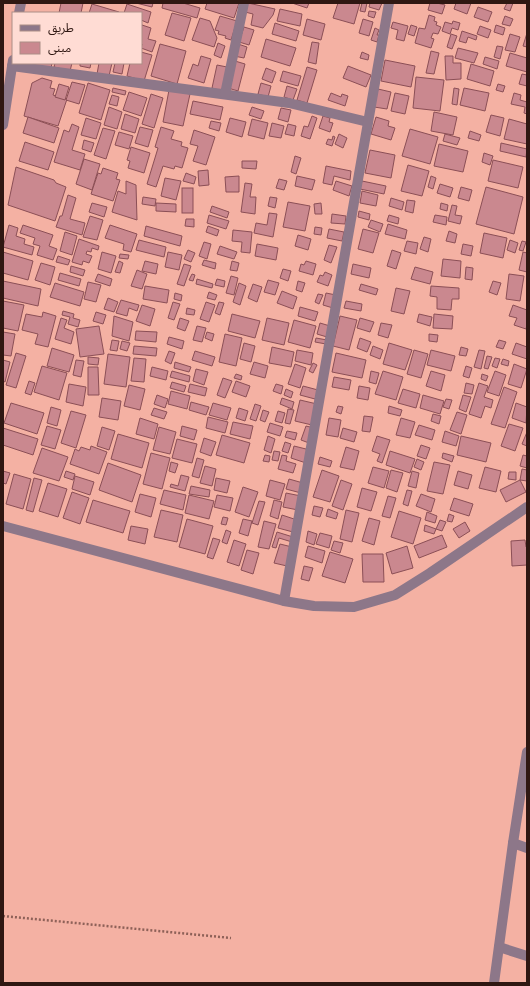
<svg xmlns="http://www.w3.org/2000/svg" width="530" height="986" font-family="'PT Serif','Noto Sans Arabic',serif">
<style>
.building{fill:#ca888f;stroke:#8b4f56}
.lines{fill:none;stroke-linecap:round;stroke-linejoin:round}
.path{stroke:#8e6158;stroke-width:2.5;stroke-dasharray:2 2;stroke-linecap:butt}
.minor{stroke:#8d7789;stroke-width:10}
</style>
<rect width="100%" height="100%" fill="#f4b1a3"/>
<g class="building">
<path d="M61,3h22l-2,10h-22z"/>
<path d="M136,3h17l-1,4z"/>
<path d="M163,3h20l17,5 -3,10 -35,-10z"/>
<path d="M207,3h32l-5,15 -29,-9z"/>
<path d="M248,3l27,6 -2,6 -10,13 -12,-3 2,-11 -8,-2z"/>
<path d="M292,3h17l-2,5z"/>
<path d="M338,3h22l-6,21 -21,-6z"/>
<path d="M362,3h5l-2,9 -5,-1z"/>
<path d="M370,3h12l-3,7 -10,-3z"/>
<path d="M430,3h7l8,2 -3,9 -14,-4z"/>
<path d="M456,3h15l-4,11 -13,-5z"/>
<path d="M507,3h6l-3,8 -6,-2z"/>
<path d="M92,4l27,8 -1,1h-29z"/>
<path d="M127,4l24,8 -3,11 -7,-3v-7h-17z"/>
<path d="M478,7l14,5 -4,10 -14,-5z"/>
<path d="M280,9l22,5 -2,12 -23,-5z"/>
<path d="M369,11l7,1 -2,6 -6,-2z"/>
<path d="M172,13l19,5 -7,23 -19,-6z"/>
<path d="M429,15l6,2 -1,4 3,1 -1,3 5,2 -3,7 -5,-1 -2,5 3,1 -3,9 -16,-5 4,-15 6,1z"/>
<path d="M220,16l17,5 -6,19 -6,-2 1,-2 -8,-2 1,-3 -4,-1z"/>
<path d="M505,16l8,3 -3,7 -8,-2z"/>
<path d="M200,18l10,3 7,17 -3,9 -22,-7z"/>
<path d="M307,19l18,5 -4,16 -18,-5z"/>
<path d="M363,19l10,3 -4,14 -10,-3z"/>
<path d="M453,21l7,2 -2,7 -6,-2 -2,6 -8,-3 3,-9 7,2z"/>
<path d="M393,22l15,4 -4,15 -8,-2 2,-9 -7,-2z"/>
<path d="M275,23l24,8 -3,10 -24,-7z"/>
<path d="M142,25l9,3 -3,11 8,2 -4,11 -11,-4 1,-4 -1,-1v-15z"/>
<path d="M411,25l6,2 -3,9 -6,-2z"/>
<path d="M496,25l9,3 -2,7 -9,-3z"/>
<path d="M480,26l11,4 -3,8 -11,-4z"/>
<path d="M244,27l10,3 -5,15 -10,-3z"/>
<path d="M375,28l4,2 -2,5h2l-2,7 -6,-2z"/>
<path d="M462,31l15,5 -1,4 -8,-3 -2,6 -7,-2z"/>
<path d="M527,33v14l-4,-1z"/>
<path d="M451,34l6,2 -5,13 -5,-2z"/>
<path d="M510,34l10,3 -5,15 -10,-2z"/>
<path d="M266,39l30,9 -6,18 -29,-9z"/>
<path d="M312,42l7,1 -3,21 -8,-2z"/>
<path d="M218,43l7,3 -4,12 -7,-3z"/>
<path d="M160,44l26,7 -9,33 -26,-8z"/>
<path d="M238,44l9,3 -3,11 -10,-2z"/>
<path d="M497,46l6,1 -3,12 -6,-2z"/>
<path d="M458,48l20,5 -4,10 -19,-5z"/>
<path d="M431,51l8,2 -5,21 -8,-1z"/>
<path d="M141,52l11,3 -8,26 -17,-5 3,-13h11z"/>
<path d="M362,52l7,3 -1,5 -8,-2z"/>
<path d="M510,53l17,5v14l-21,-6z"/>
<path d="M201,56l10,3 -7,24 -16,-5 5,-14 5,2z"/>
<path d="M445,56h8v7h8v16l-15,1z"/>
<path d="M485,57l14,4 -2,8 -14,-5z"/>
<path d="M385,60l30,6 -4,21 -30,-6z"/>
<path d="M235,61l10,3 -7,27 -10,-3z"/>
<path d="M28,63h24l-1,5 -23,-3z"/>
<path d="M55,63h17l-2,8 -16,-4z"/>
<path d="M80,63h11l-1,5 -10,-2z"/>
<path d="M99,63h13l-3,13 -12,-2z"/>
<path d="M115,63h9l-2,11 -9,-2z"/>
<path d="M471,64l23,7 -4,15 -23,-7z"/>
<path d="M217,65l10,2 -5,24 -10,-3z"/>
<path d="M348,66l23,9 -5,12 -23,-9z"/>
<path d="M307,67l10,3 -10,33 -10,-3z"/>
<path d="M266,68l10,4 -4,11 -10,-4z"/>
<path d="M283,71l18,5 -3,10 -18,-5z"/>
<path d="M522,74l5,1v11l-8,-2z"/>
<path d="M416,77l28,3 -4,31 -27,-3z"/>
<path d="M42,78l10,3 -2,7 5,1 -2,6 14,4 -9,27 -34,-10 8,-33z"/>
<path d="M72,82l13,3 -6,19 -13,-4z"/>
<path d="M88,83l22,7 -9,30 -22,-7z"/>
<path d="M261,83l10,3 -3,11 -10,-3z"/>
<path d="M59,84l10,3 -4,13 -10,-3z"/>
<path d="M498,84l7,2 -2,6 -7,-2z"/>
<path d="M287,86l10,3 -4,11 -9,-3z"/>
<path d="M113,88l13,3 -1,4 -13,-3z"/>
<path d="M454,88l5,1 -2,16 -5,-1z"/>
<path d="M464,88l25,5 -4,18 -25,-6z"/>
<path d="M378,89l13,3 -4,17 -13,-2z"/>
<path d="M169,90l21,4 -7,32 -20,-4z"/>
<path d="M129,92l18,6 -6,18 -18,-6z"/>
<path d="M331,93l10,4 1,-3 6,2 -3,10 -17,-6z"/>
<path d="M395,93l14,3 -4,18 -14,-3z"/>
<path d="M514,93l7,2 -1,5 7,2v12l-3,-1 1,-6 -14,-3z"/>
<path d="M151,94l12,4 -9,30 -12,-4z"/>
<path d="M112,95l7,2 -2,9 -8,-2z"/>
<path d="M193,101l30,6 -3,13 -30,-6z"/>
<path d="M109,107l13,5 -5,17 -13,-4z"/>
<path d="M252,107l12,4 -3,8 -12,-4z"/>
<path d="M281,108l10,2 -3,12 -10,-3z"/>
<path d="M434,112l23,5 -4,18 -22,-4z"/>
<path d="M125,114l14,5 -4,14 -14,-4z"/>
<path d="M491,115l13,3 -4,18 -14,-4z"/>
<path d="M312,116l5,2 -7,21 -9,-3 3,-10 4,1z"/>
<path d="M323,116l7,2 -1,4 4,1 -3,9 -11,-4z"/>
<path d="M28,117l31,11 -5,15 -31,-10z"/>
<path d="M376,117l13,4 -1,5 7,2 -4,12 -20,-6z"/>
<path d="M86,118l15,5 -5,16 -15,-4z"/>
<path d="M230,118l16,4 -4,15 -16,-5z"/>
<path d="M252,119l16,4 -4,16 -16,-4z"/>
<path d="M509,119l18,5v20l-23,-5z"/>
<path d="M211,121l10,2 -2,8 -10,-3z"/>
<path d="M272,123l12,3 -3,12 -12,-2z"/>
<path d="M72,124l7,3 -7,23 13,4 -5,16 -26,-8 10,-32 5,2z"/>
<path d="M288,124l8,2 -2,10 -9,-2z"/>
<path d="M140,127l13,3 -5,17 -13,-4z"/>
<path d="M161,127l13,4 -3,8 11,3 -1,4 7,2 -6,20 -7,-2 -1,3 -11,-3 -7,21 -9,-3 11,-36 -3,-1z"/>
<path d="M103,128l12,3 -9,28 -12,-4z"/>
<path d="M410,129l28,8 -8,27 -28,-8z"/>
<path d="M194,130l21,7 -9,28 -13,-4 5,-15 -8,-2z"/>
<path d="M470,131l11,4 -2,6 -11,-3z"/>
<path d="M119,132l14,4 -4,13 -14,-4z"/>
<path d="M339,134l8,4 -4,10 -8,-4z"/>
<path d="M445,134l15,4 -3,7 -14,-4z"/>
<path d="M333,136l2,1 -3,9 -6,-2 2,-5 4,1z"/>
<path d="M84,140l10,3 -3,9 -9,-3z"/>
<path d="M25,142l29,10 -6,18 -29,-9z"/>
<path d="M501,143l26,6 -1,8 -26,-6z"/>
<path d="M439,144l29,7 -5,21 -29,-6z"/>
<path d="M131,147l19,6 -6,20 -16,-5 2,-7 -3,-1z"/>
<path d="M370,150l25,5 -4,23 -26,-5z"/>
<path d="M484,153l9,3 -3,9 -8,-3z"/>
<path d="M295,156l6,2 -5,16 -5,-2z"/>
<path d="M84,159l16,5 -8,26 -16,-6z"/>
<path d="M493,160l30,7 -5,21 -30,-7z"/>
<path d="M242,161h15l-1,8 -14,-1z"/>
<path d="M408,165l21,6 -7,25 -21,-5z"/>
<path d="M326,166l25,5 -1,9 -16,-4 -2,9 -9,-2z"/>
<path d="M16,167l38,13 2,3 10,4 -11,34 -47,-16z"/>
<path d="M103,168l15,5 -2,6 4,1 -7,21 -22,-7 7,-21 3,1z"/>
<path d="M208,170l1,15 -10,1 -1,-15z"/>
<path d="M186,173l10,4 -2,7 -11,-3z"/>
<path d="M239,176v16h-13l-1,-15z"/>
<path d="M297,176l18,4 -3,10 -17,-4z"/>
<path d="M431,176l5,2 -3,11 -5,-2z"/>
<path d="M165,178l16,3 -5,19 -15,-4z"/>
<path d="M279,179l8,2 -3,9 -8,-2z"/>
<path d="M126,181l10,4 1,35 -25,-8 6,-21 8,3z"/>
<path d="M336,181l16,5 -3,10 -16,-6z"/>
<path d="M362,181l24,5 -2,8 -24,-5z"/>
<path d="M245,183l7,1 -2,13h6l-1,17 -14,-2z"/>
<path d="M440,184l13,4 -3,9 -13,-4z"/>
<path d="M461,187l11,3 -3,11 -11,-3z"/>
<path d="M486,187l37,10 -9,37 -38,-10z"/>
<rect x="182" y="188" width="11" height="25"/>
<path d="M362,191l16,4 -2,11 -16,-3z"/>
<path d="M68,195l8,3 -6,21 15,4 -3,12 -26,-8 4,-11h2z"/>
<path d="M143,197l13,2 -1,7 -13,-2z"/>
<path d="M270,197l7,1 -2,10 -7,-2z"/>
<path d="M391,198l13,4 -2,8 -13,-4z"/>
<path d="M407,200l8,1 -2,12 -8,-2z"/>
<path d="M288,202l22,4 -5,25 -22,-4z"/>
<path d="M92,203l15,4 -3,10 -15,-5z"/>
<path d="M156,203l20,1v8l-20,-1z"/>
<path d="M321,203l1,11h-7l-1,-10z"/>
<path d="M441,203l7,2 -1,6 -7,-2z"/>
<path d="M452,205l5,1 -2,9 7,1 -2,8 -12,-3z"/>
<path d="M212,206l17,6 -2,6 -17,-6z"/>
<path d="M359,211l11,3 -1,6 -11,-3z"/>
<path d="M269,213l8,1 -4,23 -19,-4 2,-10 11,2z"/>
<path d="M332,214l14,2 -1,8 -14,-1z"/>
<path d="M209,215l20,6 -3,8 -19,-6z"/>
<path d="M389,215l10,3 -1,6 -11,-3z"/>
<path d="M435,215l12,2 -1,8 -13,-3z"/>
<path d="M90,216l13,4 -6,20 -14,-3z"/>
<path d="M186,219h8v8l-9,-1z"/>
<path d="M371,220l12,4 -3,8 -12,-5z"/>
<path d="M388,224l19,6 -2,9 -20,-5z"/>
<path d="M9,225l9,3 -2,8 9,3 -1,5 10,3 -2,8 -29,-8z"/>
<path d="M23,225l30,10 -4,11 8,3 -4,11 -16,-5 3,-9 -7,-2 2,-6 -15,-5z"/>
<path d="M110,225l27,9 -6,18 -8,-2 1,-6 -19,-6z"/>
<path d="M146,226l36,10 -2,10 -36,-10z"/>
<path d="M208,226l11,4 -2,6 -11,-4z"/>
<path d="M315,227l7,1 -1,7 -7,-1z"/>
<path d="M329,229l15,3 -2,9 -15,-3z"/>
<path d="M363,229l16,4 -6,20 -15,-4z"/>
<path d="M233,230l19,2 -2,21 -9,-1 1,-10 -10,-1z"/>
<path d="M449,231l8,3 -2,9 -9,-2z"/>
<path d="M65,232l12,4 -5,19 -12,-4z"/>
<path d="M484,233l23,5 -4,20 -23,-5z"/>
<path d="M298,235l13,4 -3,11 -13,-4z"/>
<path d="M424,237l7,2 -3,13 -8,-3z"/>
<path d="M79,239l20,7 -1,4 -6,-2 -1,4 -4,-1 -1,3 6,2 -3,7 -6,-2 -1,4 -10,-3z"/>
<path d="M139,240l27,7 -2,10 -28,-7z"/>
<path d="M510,240l8,3 -3,10 -8,-3z"/>
<path d="M407,241l11,2 -2,11 -12,-3z"/>
<path d="M522,241l4,1 -3,9 -4,-1z"/>
<path d="M204,242l7,2 -4,15 -8,-3z"/>
<path d="M257,244l21,4 -2,12 -21,-4z"/>
<path d="M463,244l10,2 -2,10 -10,-2z"/>
<path d="M329,245l8,2 -6,16 -7,-3z"/>
<path d="M220,246l17,6 -3,7 -17,-5z"/>
<path d="M188,250l7,3 -4,9 -7,-3z"/>
<path d="M392,250l9,3 -5,16 -9,-3z"/>
<path d="M3,252l30,9 -5,19 -25,-7z"/>
<path d="M102,252l14,4 -5,17 -13,-4z"/>
<path d="M168,252l14,3 -3,15 -14,-3z"/>
<path d="M523,252l4,1v19l-8,-2z"/>
<path d="M120,254l9,1 -1,4 -9,-1z"/>
<path d="M58,256l12,4 -2,5 -12,-3z"/>
<path d="M443,259l18,2 -1,17 -19,-2z"/>
<path d="M204,260l12,3 -1,6 -13,-4z"/>
<path d="M119,261l4,2 -3,10 -5,-1z"/>
<path d="M145,261l13,3 -2,10 -14,-3z"/>
<path d="M232,261l7,2 -2,8 -7,-1z"/>
<path d="M306,261l10,3 -3,11 -14,-4 2,-7 3,1z"/>
<path d="M41,263l14,4 -5,18 -15,-5z"/>
<path d="M184,264l7,2 -7,20 -7,-2z"/>
<path d="M353,264l18,4 -2,10 -18,-4z"/>
<path d="M71,266l14,4 -2,6 -13,-4z"/>
<path d="M415,267l18,5 -3,12 -19,-5z"/>
<path d="M466,267l7,1 -1,12 -7,-1z"/>
<path d="M283,269l8,2 -3,10 -8,-3z"/>
<path d="M137,270l10,4 -5,15 -11,-3z"/>
<path d="M325,272l7,3 -4,11 -11,-4 3,-7 3,1z"/>
<path d="M60,273l21,6 -2,7 -21,-6z"/>
<path d="M98,274l14,5 -2,7 -15,-5z"/>
<path d="M192,274l3,1 -2,6 -4,-1z"/>
<path d="M509,274l15,2 -4,25 -14,-2z"/>
<path d="M231,276l7,2 -4,17 -8,-2z"/>
<path d="M197,279l16,5 -1,4 -16,-4z"/>
<path d="M217,279l8,2 -1,6 -9,-2z"/>
<path d="M268,280l11,3 -4,12 -11,-3z"/>
<path d="M3,281l38,8 -3,17 -35,-8z"/>
<path d="M298,281l7,2 -3,9 -6,-2z"/>
<path d="M493,281l8,2 -4,12 -8,-3z"/>
<path d="M88,282l13,3 -5,17 -12,-3z"/>
<path d="M55,283l29,9 -4,14 -30,-9z"/>
<path d="M239,283l7,3 -6,19 -7,-3z"/>
<path d="M253,284l9,3 -5,15 -9,-4z"/>
<path d="M361,284l17,5 -2,6 -17,-5z"/>
<path d="M145,286l24,4 -2,13 -24,-4z"/>
<path d="M431,286l28,2v11h-7l-1,11 -14,-1v-12l-7,-1z"/>
<path d="M396,288l14,3 -6,23 -13,-3z"/>
<path d="M282,291l15,6 -4,12 -16,-6z"/>
<path d="M209,292l8,3 -2,5 -8,-2z"/>
<path d="M175,293l7,2 -1,6 -7,-2z"/>
<path d="M326,293l10,2 -3,13 -10,-3z"/>
<path d="M318,294l5,1 -4,9 -4,-2z"/>
<path d="M108,298l10,4 -4,10 -10,-3z"/>
<path d="M121,300l18,5 -2,6 -8,-3 -2,8 -11,-3z"/>
<path d="M3,301l21,4 -6,26 -15,-3z"/>
<path d="M346,301l16,3 -1,7 -17,-3z"/>
<path d="M173,302l7,2 -6,16 -6,-2z"/>
<path d="M206,302l9,3 -6,17 -9,-3z"/>
<path d="M219,302l5,1 -4,12 -5,-2z"/>
<path d="M142,305l13,4 -5,17 -14,-5z"/>
<path d="M513,305l14,5v15l-1,4 -12,-4 3,-7 -8,-2z"/>
<path d="M300,307l18,5 -3,9 -17,-5z"/>
<path d="M187,308l8,2 -1,5 -8,-1z"/>
<path d="M63,311l11,3 -1,4 7,2 -2,7 -10,-3 2,-7 -8,-2z"/>
<path d="M43,312l13,4 -8,31 -13,-3 3,-10 -16,-4 4,-16 16,3z"/>
<path d="M96,312l10,3 -3,9 -10,-3z"/>
<path d="M232,314l28,7 -5,17 -27,-7z"/>
<path d="M419,314l13,3 -2,9 -13,-4z"/>
<path d="M434,314l19,2 -1,13 -19,-1z"/>
<path d="M114,316l19,6 -4,19 -17,-5z"/>
<path d="M340,316l17,4 -8,30 -16,-4z"/>
<path d="M61,318l6,2 -3,8 10,4 -3,12 -16,-5z"/>
<path d="M180,318l9,3 -4,10 -8,-3z"/>
<path d="M267,318l22,5 -5,22 -22,-5z"/>
<path d="M360,318l14,4 -4,10 -13,-4z"/>
<path d="M294,320l22,6 -6,22 -22,-6z"/>
<path d="M320,323l10,3 -3,11 -10,-3z"/>
<path d="M381,323l11,2 -4,13 -10,-3z"/>
<path d="M99,326l5,28 -24,3 -4,-28z"/>
<path d="M197,326l9,2 -4,14 -9,-2z"/>
<path d="M136,331l21,1 -1,10 -21,-2z"/>
<path d="M3,332l12,2 -4,22 -8,-1z"/>
<path d="M207,332l7,2 -2,7 -7,-3z"/>
<path d="M225,334l17,4 -6,28 -17,-4z"/>
<path d="M429,334l9,1 -1,7 -8,-1z"/>
<path d="M169,337l15,4 -2,8 -15,-5z"/>
<path d="M316,338l11,2 -1,4 -11,-2z"/>
<path d="M360,338l11,4 -4,10 -10,-4z"/>
<path d="M112,340l7,1 -2,10 -7,-1z"/>
<path d="M499,340l7,2 -3,7 -7,-2z"/>
<path d="M122,341l8,2 -3,8 -7,-2z"/>
<path d="M244,343l11,3 -4,16 -11,-3z"/>
<path d="M389,343l23,7 -7,20 -22,-6z"/>
<path d="M516,343l11,4v12l-15,-5z"/>
<path d="M134,346l23,2 -1,8 -23,-2z"/>
<path d="M373,346l10,4 -3,9 -10,-4z"/>
<path d="M272,347l22,5 -3,15 -22,-4z"/>
<path d="M461,347l7,2 -2,7 -7,-1z"/>
<path d="M52,348l22,7 -5,17 -22,-6z"/>
<path d="M297,350l16,3 -2,12 -16,-4z"/>
<path d="M414,350l14,4 -7,24 -14,-4z"/>
<path d="M431,350l24,6 -4,15 -24,-6z"/>
<path d="M479,350l6,1 -4,18 -7,-2z"/>
<path d="M169,351l6,2 -4,11 -6,-3z"/>
<path d="M195,351l20,6 -3,9 -20,-6z"/>
<path d="M16,353l10,3 -10,32 -10,-3z"/>
<path d="M336,353l30,7 -4,18 -30,-6z"/>
<path d="M108,354l22,3 -4,30 -22,-3z"/>
<path d="M487,356l5,1 -4,12 -4,-1z"/>
<path d="M88,357l11,1 -1,7 -10,-1z"/>
<path d="M134,358l12,1 -2,23 -13,-1z"/>
<path d="M495,358l5,1 -3,9 -5,-2z"/>
<path d="M503,359l6,2 -1,5 -7,-2z"/>
<path d="M3,360l7,2 -5,20 -2,-1z"/>
<path d="M76,360l8,1 -3,16 -8,-2z"/>
<path d="M175,362l16,5 -2,5 -15,-4z"/>
<path d="M254,362l14,4 -3,12 -15,-4z"/>
<path d="M313,363l4,2 -4,8 -4,-2z"/>
<path d="M295,364l11,4 -6,20 -12,-4z"/>
<path d="M514,364l13,5 -6,19 -13,-4z"/>
<path d="M42,366l25,7 -8,27 -25,-8z"/>
<path d="M466,366l6,2 -3,10 -6,-2z"/>
<path d="M88,367h10l1,28h-11z"/>
<path d="M152,367l16,4 -2,9 -16,-4z"/>
<path d="M196,369l12,3 -4,13 -11,-4z"/>
<path d="M172,371l18,5 -1,6 -19,-5z"/>
<path d="M371,371l8,2 -3,11 -7,-2z"/>
<path d="M383,371l20,6 -7,23 -21,-6z"/>
<path d="M431,371l14,4 -4,16 -15,-5z"/>
<path d="M495,371l11,4 -7,21 -12,-4z"/>
<path d="M236,374l6,2 -1,4 -7,-2z"/>
<path d="M482,374l6,2 -2,5 -5,-2z"/>
<path d="M334,377l17,3 -2,10 -17,-3z"/>
<path d="M223,378l9,3 -7,17 -8,-3z"/>
<path d="M29,381l6,2 -4,12 -6,-2z"/>
<path d="M236,381l14,5 -4,11 -14,-5z"/>
<path d="M172,382l14,4 -2,6 -14,-4z"/>
<path d="M466,383l8,2 -2,9 -8,-1z"/>
<path d="M479,383l9,3 -4,11 9,3 -2,8 -6,-2 -4,12 -12,-4z"/>
<path d="M69,384l17,3 -3,19 -17,-4z"/>
<path d="M190,384l17,4 -2,8 -17,-4z"/>
<path d="M276,384l7,2 -2,8 -8,-3z"/>
<path d="M129,385l16,4 -5,21 -16,-4z"/>
<path d="M303,386l15,4 -3,9 -15,-4z"/>
<path d="M359,386l11,2 -2,12 -11,-2z"/>
<path d="M504,387l13,5 -12,36 -14,-4z"/>
<path d="M286,389l7,3 -2,6 -7,-3z"/>
<path d="M403,389l17,5 -4,14 -18,-5z"/>
<path d="M171,391l19,5 -3,13 -19,-5z"/>
<path d="M157,395l11,4 -3,9 -11,-4z"/>
<path d="M423,395l21,6 -4,13 -20,-6z"/>
<path d="M463,395l8,2 -5,15 -7,-3z"/>
<path d="M102,398l19,3 -3,19 -19,-3z"/>
<path d="M282,398l12,4 -2,7 -12,-5z"/>
<path d="M446,399l6,1 -3,9 -6,-2z"/>
<path d="M300,400l17,4 -5,21 -17,-4z"/>
<path d="M191,402l18,5 -3,8 -17,-5z"/>
<path d="M11,403l33,10 -7,21 -33,-11z"/>
<path d="M213,403l18,5 -4,12 -18,-5z"/>
<path d="M516,403l11,4 -1,16 -14,-5z"/>
<path d="M255,404l6,2 -5,15 -6,-2z"/>
<path d="M338,406l5,1 -2,7 -5,-2z"/>
<path d="M389,406l13,4 -2,6 -12,-3z"/>
<path d="M51,407l10,3 -4,16 -10,-3z"/>
<path d="M154,408l13,4 -3,7 -13,-4z"/>
<path d="M239,408l9,3 -3,10 -9,-3z"/>
<path d="M288,409l6,1 -4,14 -5,-1z"/>
<path d="M263,410l6,2 -4,10 -5,-2z"/>
<path d="M71,411l15,4 -10,33 -15,-5z"/>
<path d="M278,411l7,2 -3,10 -7,-2z"/>
<path d="M457,412l10,3 -6,19 -11,-4z"/>
<path d="M433,414l8,2 -2,8 -8,-3z"/>
<path d="M364,416l9,1 -3,15 -8,-1z"/>
<path d="M208,417l20,5 -3,11 -19,-5z"/>
<path d="M140,418l18,6 -4,15 -18,-5z"/>
<path d="M329,418l12,2 -3,17 -12,-2z"/>
<path d="M401,418l14,4 -5,16 -14,-3z"/>
<path d="M233,422l20,4 -3,13 -20,-5z"/>
<path d="M270,423l13,4 -3,9 -13,-4z"/>
<path d="M509,424l14,4 -8,23 -14,-5z"/>
<path d="M419,425l16,5 -3,10 -17,-5z"/>
<path d="M47,426l14,4 -6,19 -14,-4z"/>
<path d="M182,426l15,4 -3,10 -14,-4z"/>
<path d="M306,426l8,2 -5,15 -8,-3z"/>
<path d="M102,427l13,4 -6,19 -12,-4z"/>
<path d="M159,427l17,5 -6,22 -17,-4z"/>
<path d="M3,428l35,11 -5,16 -30,-10z"/>
<path d="M343,428l14,4 -3,10 -14,-4z"/>
<path d="M287,431l10,2 -2,7 -10,-3z"/>
<path d="M445,431l14,5 -3,10 -14,-4z"/>
<path d="M527,432v14l-5,-2z"/>
<path d="M118,434l31,9 -7,25 -31,-9z"/>
<path d="M222,435l28,8 -6,20 -28,-8z"/>
<path d="M268,436l7,3 -4,14 -7,-3z"/>
<path d="M377,436l13,4 -8,23 -5,-2 3,-7 -8,-3z"/>
<path d="M461,436l30,7 -5,19 -29,-7z"/>
<path d="M204,438l12,4 -5,14 -11,-4z"/>
<path d="M177,439l20,5 -5,19 -20,-5z"/>
<path d="M285,442l6,2 -3,9 -6,-2z"/>
<path d="M421,445l9,3 -4,11 -9,-3z"/>
<path d="M91,446l16,6 -8,22 -29,-10 5,-15 4,2 2,-4 9,3z"/>
<path d="M294,446l16,4 -4,13 -15,-5z"/>
<path d="M346,447l13,4 -5,19 -14,-3z"/>
<path d="M42,448l26,9 -9,24 -26,-8z"/>
<path d="M274,451l6,1 -2,9 -6,-1z"/>
<path d="M390,451l25,8 -5,14 -24,-8z"/>
<path d="M151,453l19,5 -8,31 -19,-5z"/>
<path d="M443,453l11,3 -2,6 -10,-4z"/>
<path d="M265,455l5,1 -1,6 -6,-1z"/>
<path d="M282,455l5,1 -1,5 10,3 -3,9 -15,-4z"/>
<path d="M523,455l4,1v12l-7,-2z"/>
<path d="M320,457l12,4 -2,6 -12,-3z"/>
<path d="M197,458l7,2 -5,18 -7,-2z"/>
<path d="M417,459l7,3 -3,8 -7,-3z"/>
<path d="M171,462l7,2 -3,9 -6,-2z"/>
<path d="M434,462l16,3 -7,29 -16,-3z"/>
<path d="M108,463l33,12 -9,27 -33,-12z"/>
<path d="M205,466l11,3 -4,17 -12,-3z"/>
<path d="M373,467l16,4 -5,17 -16,-5z"/>
<path d="M485,467l16,4 -5,21 -17,-4z"/>
<path d="M522,469l5,1v11l-7,-1z"/>
<path d="M322,470l17,6 -9,26 -17,-5z"/>
<path d="M391,470l12,3 -6,19 -11,-4z"/>
<path d="M3,471l7,2 -4,11 -3,-1z"/>
<path d="M66,471l9,3 -2,6 -9,-3z"/>
<path d="M412,471l7,2 -3,15 -8,-2z"/>
<path d="M458,471l14,4 -4,14 -14,-4z"/>
<path d="M509,472h7v8l-8,-1z"/>
<path d="M14,474l17,5 -8,30 -17,-5z"/>
<path d="M181,475l8,2 -4,14 -15,-4 1,-3 7,2z"/>
<path d="M75,476l19,6 -4,13 -18,-6z"/>
<path d="M34,478l8,2 -9,32 -7,-2z"/>
<path d="M216,478l14,3 -3,12 -13,-3z"/>
<path d="M289,479l14,4 -2,10 -15,-4z"/>
<path d="M270,480l15,4 -5,16 -14,-4z"/>
<path d="M341,480l11,4 -9,26 -11,-4z"/>
<path d="M520,480l6,12 -20,10 -6,-12z"/>
<path d="M48,483l19,6 -9,28 -19,-6z"/>
<path d="M191,486l19,4 -1,7 -20,-3z"/>
<path d="M243,487l15,5 -9,25 -14,-5z"/>
<path d="M362,488l15,4 -6,19 -14,-4z"/>
<path d="M164,490l22,5 -3,15 -23,-6z"/>
<path d="M407,490l5,1 -4,15 -5,-2z"/>
<path d="M72,492l17,6 -9,26 -17,-6z"/>
<path d="M286,493l15,3 -3,14 -15,-3z"/>
<path d="M140,494l16,4 -5,19 -16,-5z"/>
<path d="M421,494l14,5 -4,13 -15,-6z"/>
<path d="M189,495l25,6 -5,18 -24,-6z"/>
<path d="M217,495l16,3 -3,13 -16,-4z"/>
<path d="M388,496l8,2 -6,20 -8,-2z"/>
<path d="M454,498l19,6 -4,12 -19,-6z"/>
<path d="M93,500l37,11 -7,22 -37,-11z"/>
<path d="M274,500l8,2 -4,17 -8,-3z"/>
<path d="M259,501l6,1 -7,23 -6,-2z"/>
<path d="M314,506l9,2 -3,9 -8,-2z"/>
<path d="M328,509l10,4 -2,6 -10,-3z"/>
<path d="M161,510l22,5 -6,27 -23,-5z"/>
<path d="M346,510l13,3 -7,29 -12,-3z"/>
<path d="M399,511l22,7 -8,26 -22,-7z"/>
<path d="M427,512l10,4 -2,7 -10,-3z"/>
<path d="M449,514l5,2 -2,6 -5,-1z"/>
<path d="M282,515l15,5 -4,12 -15,-4z"/>
<path d="M223,517l5,1 -2,7 -5,-1z"/>
<path d="M369,518l11,3 -6,24 -12,-4z"/>
<path d="M187,519l26,7 -8,28 -26,-7z"/>
<path d="M243,519l9,2 -4,15 -9,-3z"/>
<path d="M440,520l6,2 -4,9 -6,-2z"/>
<path d="M264,521l12,3 -7,25 -11,-2z"/>
<path d="M465,522l5,9 -11,7 -6,-9z"/>
<path d="M425,525l11,4 -2,5 -10,-3z"/>
<path d="M131,526l17,3 -3,15 -17,-4z"/>
<path d="M226,530l5,2 -4,12 -5,-2z"/>
<path d="M308,531l9,3 -3,11 -8,-3z"/>
<path d="M277,532l16,5 -1,5 -13,-4 -3,10 -4,-1z"/>
<path d="M320,533l12,3 -3,12 -13,-4z"/>
<path d="M442,535l5,12 -28,11 -5,-12z"/>
<path d="M213,538l7,2 -7,19 -6,-2z"/>
<path d="M234,540l12,4 -7,22 -12,-4z"/>
<path d="M525,540l1,7h1v18l-15,1 -1,-25z"/>
<path d="M334,541l9,2 -3,10 -9,-3z"/>
<path d="M280,544l12,3 -5,19 -13,-3z"/>
<path d="M308,546l17,5 -3,12 -17,-6z"/>
<path d="M407,546l6,22 -21,6 -6,-21z"/>
<path d="M247,550l12,3 -6,21 -12,-4z"/>
<path d="M330,552l23,7 -8,24 -23,-7z"/>
<path d="M362,554h21l1,28h-21z"/>
<path d="M304,566l9,2 -4,13 -8,-2z"/>
</g>
<g class="lines">
<path class="path" d="M3,916l228,22"/>
<g class="minor">
<path d="M19,13l2,-10"/>
<path d="M12,66l277,37 79,19"/>
<path d="M225,94l19,-91"/>
<path d="M3,125l10,-65"/>
<path d="M3,526l281,75 30,5 40,1 41,-12 35,-22 97,-66"/>
<path d="M284,601l105,-598"/>
<path d="M513,843l14,5"/>
<path d="M499,947l28,9"/>
<path d="M494,983l19,-140 14,-91"/>
</g>
</g>
<rect width="530" height="986" fill="none" stroke="#2f1712" stroke-width="8"/>
<rect x="12" y="12" width="130" height="52" fill="#ffdcd4" stroke="#ac8d86"/>
<rect x="20" y="25" width="20" height="6" fill="#8d7789" stroke="#ac8d86"/>
<text x="48" y="32" font-size="12" fill="#2f1712">طريق</text>
<rect x="20" y="42" width="20" height="12" fill="#ca888f" stroke="#ac8d86"/>
<text x="48" y="52" font-size="12" fill="#2f1712">مبنى</text>
</svg>
